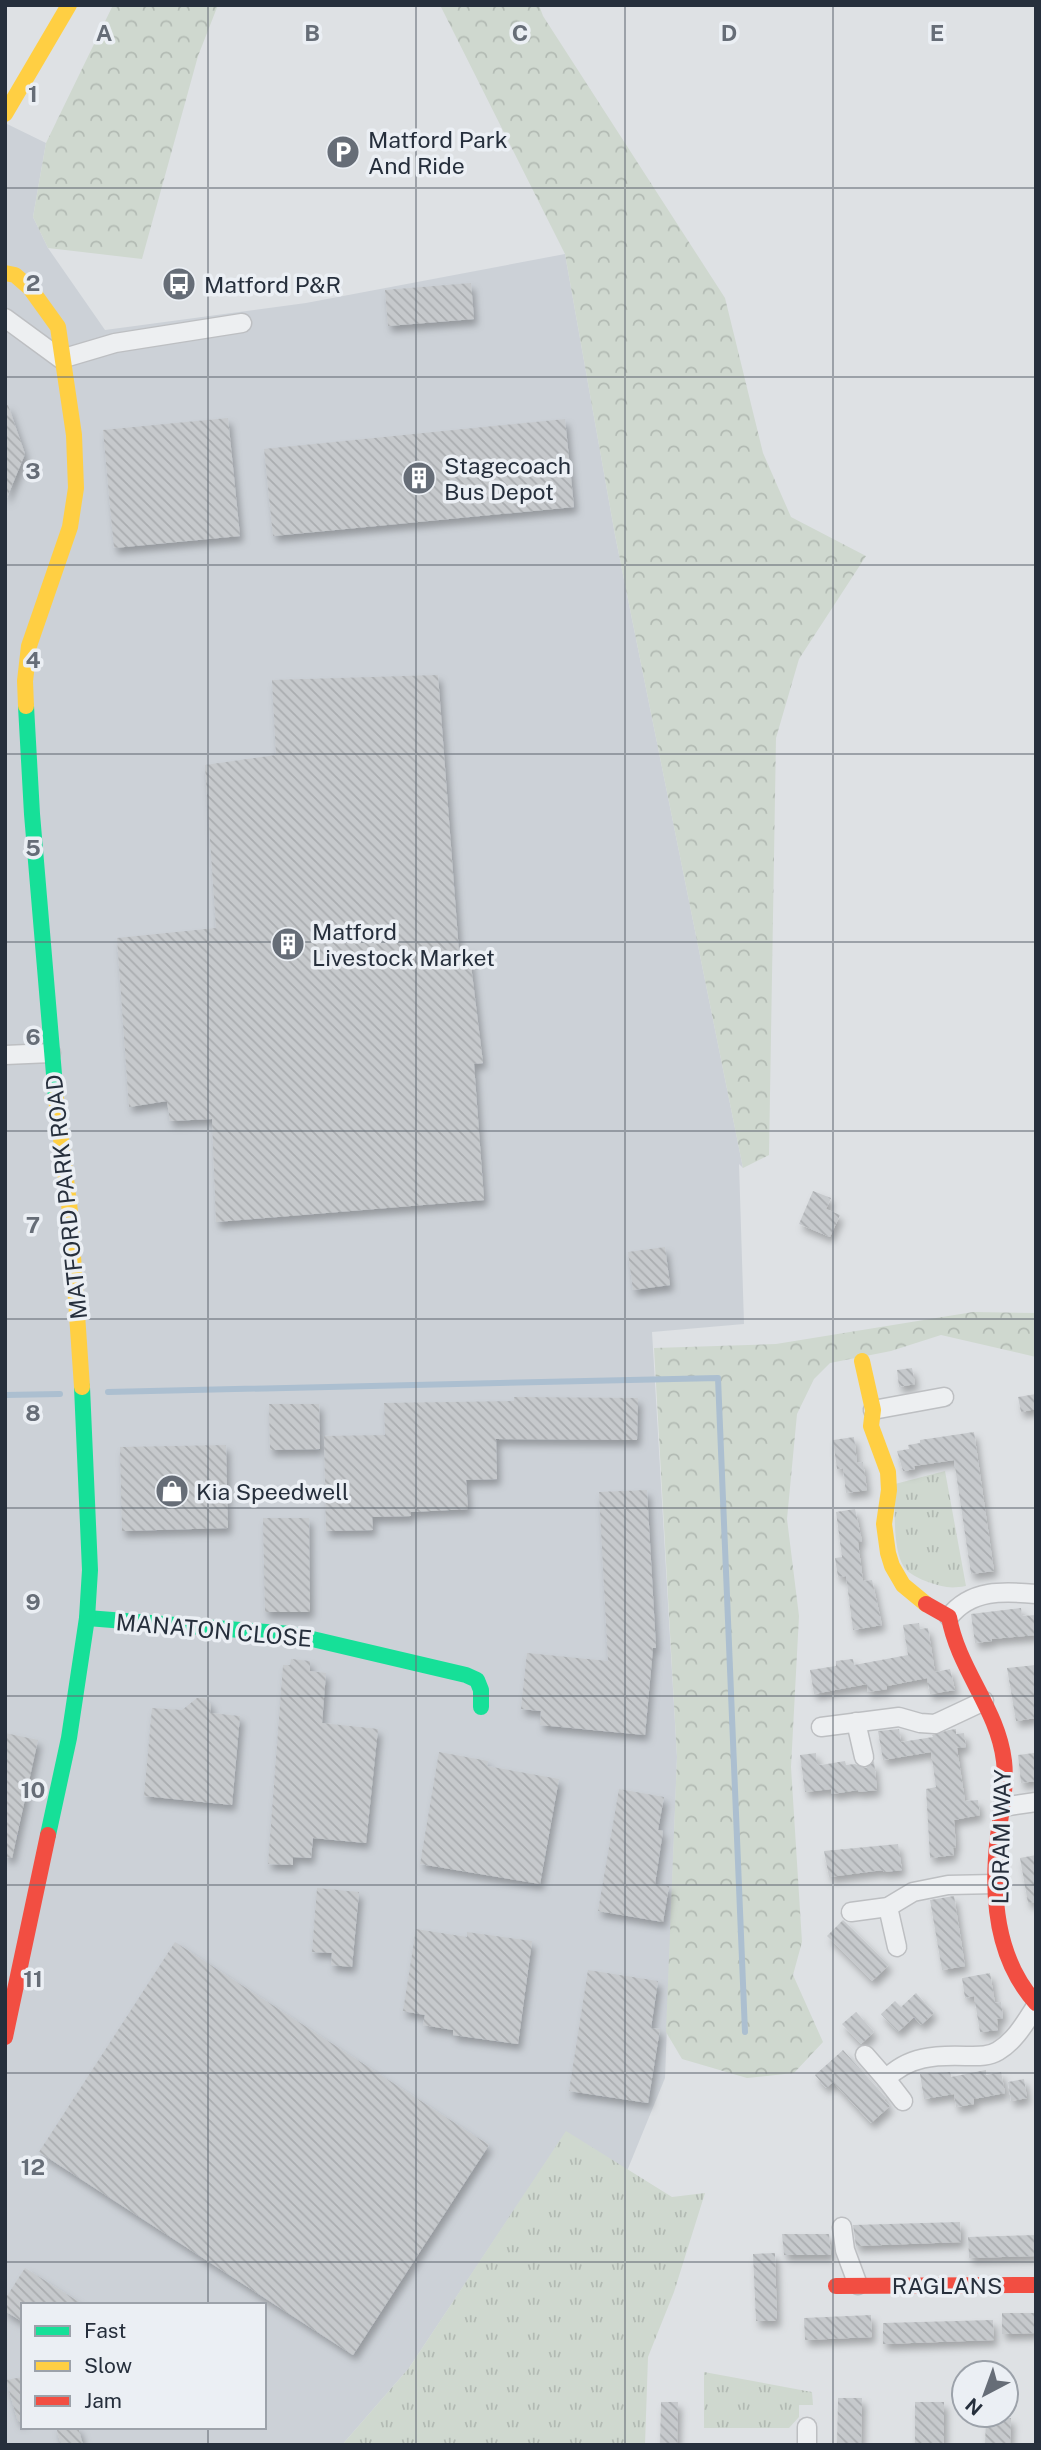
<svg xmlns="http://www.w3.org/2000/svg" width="1041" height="2450" font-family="'Public Sans',sans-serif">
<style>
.built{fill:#ccd1d7;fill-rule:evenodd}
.grass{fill:url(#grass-tufts)}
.forest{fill:url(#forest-crowns)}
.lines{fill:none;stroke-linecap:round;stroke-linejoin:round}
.stream{stroke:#acbfd0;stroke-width:6}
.building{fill:url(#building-back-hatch);filter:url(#shadow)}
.street-casing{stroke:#bdbfc2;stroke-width:21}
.street{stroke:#edeff1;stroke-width:18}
.fast{stroke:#16e098;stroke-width:16}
.slow{stroke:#ffcf43;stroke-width:16}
.jam{stroke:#f24e42;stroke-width:16}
.grid{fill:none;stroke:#666d77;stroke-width:2;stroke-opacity:0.55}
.labels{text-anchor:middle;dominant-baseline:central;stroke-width:7;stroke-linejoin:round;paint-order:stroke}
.poi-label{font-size:23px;fill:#262f3c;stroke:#ebeff4;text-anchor:start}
.street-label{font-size:23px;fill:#262f3c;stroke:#ebeff4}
.grid-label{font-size:23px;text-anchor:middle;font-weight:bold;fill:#666d77;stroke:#ebeff4;stroke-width:7;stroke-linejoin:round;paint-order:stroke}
</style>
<defs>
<pattern id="grass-tufts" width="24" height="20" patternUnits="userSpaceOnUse" patternTransform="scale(1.75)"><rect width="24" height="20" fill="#cfd8cf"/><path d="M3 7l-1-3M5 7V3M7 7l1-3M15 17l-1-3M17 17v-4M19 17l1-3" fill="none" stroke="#b2bab3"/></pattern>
<pattern id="forest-crowns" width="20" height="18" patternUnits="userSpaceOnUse" patternTransform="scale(1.75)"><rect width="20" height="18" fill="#cfd8cf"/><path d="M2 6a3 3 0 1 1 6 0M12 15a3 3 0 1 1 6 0" fill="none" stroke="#b2bab3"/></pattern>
<pattern id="building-back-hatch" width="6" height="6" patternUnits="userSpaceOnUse" patternTransform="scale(1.75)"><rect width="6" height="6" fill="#c6c9cc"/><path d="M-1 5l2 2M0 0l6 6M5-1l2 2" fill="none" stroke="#aaadb0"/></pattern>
<filter id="shadow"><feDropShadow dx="3.5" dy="6" stdDeviation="3.5" flood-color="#0004"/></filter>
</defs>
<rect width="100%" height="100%" fill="#dee1e4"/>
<path class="built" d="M5,123l41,20 -13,74 15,31 57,82 201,-27 259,-49 50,281 128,633 -4,-4 5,160 -92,8 25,425 -12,321 -38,93 -61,-39 -157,236 -67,77h-337zM23,2305h241v122h-241z"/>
<g class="grass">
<path d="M945,1471l21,115c-17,3 -22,1 -38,-4 -8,-3 -19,-8 -24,-15 -12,-18 -9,-62 -9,-83z"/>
<path d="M566,2131l106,66 33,-4 -31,99 -26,65 -3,88h-303l67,-77z"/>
<path d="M704,2372l108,20 1,13h-14v12l-10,11h-85z"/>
</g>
<g class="forest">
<path d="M113,5h105l-20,51 -56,203 -94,-11 -15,-31 13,-74z"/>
<path d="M440,5h99l4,11 182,282 38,155 28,64 75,39 -67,103 -23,79 -7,417 -26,13 -128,-633 -50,-281z"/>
<path d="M973,1312l63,1v44l-95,-22 -50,16 -61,12 -16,16 -17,35 -10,105 12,97 -8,151 11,175 -9,33 30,67 -29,31 -47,5 -65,-19 -16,-27 11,-275 -23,-409 122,-4z"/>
</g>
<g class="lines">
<g class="stream">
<path d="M108,1392l610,-14 27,654"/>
<path d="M5,1395l55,-1"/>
</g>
</g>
<g class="building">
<path d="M471,283l3,36 -86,7 -3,-36z"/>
<path d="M5,405h3l17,49 -19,46z"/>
<path d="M228,418l12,118 -126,12 -11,-118z"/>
<path d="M565,419l9,88 -301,29 -9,-87z"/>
<path d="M438,675l21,277 10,-3 14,114 -9,1 10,136 -268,22 -4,-103 -42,2 -3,-20 -38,6 -12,-169 99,-10 -11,-163 71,-10 -4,-75z"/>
<path d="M813,1191l18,7 -5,11 14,6 -10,22 -31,-13z"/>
<path d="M665,1247l5,38 -37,5 -5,-38z"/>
<path d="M912,1368l3,16 -16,3 -2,-17z"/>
<path d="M1036,1394v15l-15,3 -3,-15z"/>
<path d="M514,1397l124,1 -1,42 -141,-1 1,40 -31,1 2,29 -57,3v4l-39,1 1,13 -47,1 -2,-95 61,-1 -1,-32 130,-2z"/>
<path d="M269,1404h50l1,45 -50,1z"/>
<path d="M974,1432l20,139 -23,3 -17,-114 -40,6 1,3 -12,2 -6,-20 12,-2 -1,-4 12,-2v-3z"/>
<path d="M854,1437l3,26 6,-1 4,28 -21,3 -3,-25 -6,1 -4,-29z"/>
<path d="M226,1445l2,83 -106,3 -2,-84z"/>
<path d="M647,1490l9,158h-3l-8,87 -105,-10 1,-14 -20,-2 6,-56 81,8 -9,-169z"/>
<path d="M855,1509l7,32 -4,1 5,39 9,-1 10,45 -29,5 -7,-54 -8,1 -3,-19 7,-1 -6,-45z"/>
<path d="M263,1518h46l1,94h-45z"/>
<path d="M1021,1608l1,8 14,-1v20l-44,4v2l-17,2 -4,-29z"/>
<path d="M919,1623l1,6 8,-1 7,44 15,-3 5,21 -25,4 -3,-16 -40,8v3l-19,3 -1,-8 -53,10 -4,-24 26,-4v-5l17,-2 1,6 54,-10 -5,-30z"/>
<path d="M291,1659l19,2v10l16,2 -4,50 56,6 -12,114 -53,-5 -2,20 -18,-1v8l-25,-1 15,-199h7z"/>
<path d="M1036,1665v30h-3l3,23 -20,3 -9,-53z"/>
<path d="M197,1698h7l7,6 -1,9 30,3 -8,89 -88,-9 8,-88 30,2z"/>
<path d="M899,1729l2,13 32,-5 -1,-2 17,-5 7,-1v5l8,-1 2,14 -9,1 8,53 13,-1 2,15 -26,5 2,27 -3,1 1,7 -24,3 -4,-69 10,-2 -5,-35 -48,8 -5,-29z"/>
<path d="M5,1733l33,7 -26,118 -7,-1z"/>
<path d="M439,1752l49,9 -1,5 72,13 -19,105 -120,-20z"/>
<path d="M816,1753l1,11 4,1 24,-4 1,4 9,-1 11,4 8,-7 3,29 -19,2v-2l-26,4 -1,-5 -26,3 -5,-37z"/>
<path d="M1034,1753l2,28 -15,2 -3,-28z"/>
<path d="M619,1789l45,8 -6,33 5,1 -8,53 14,2 -6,36 -65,-11z"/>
<path d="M898,1844l4,26 -18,2 -1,-2 -54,7 -5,-26z"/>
<path d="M1036,1855v47l-8,1 -8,-45z"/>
<path d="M317,1888l42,4 -7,75 -21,-2 1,-12 -20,-1z"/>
<path d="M954,1896l11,70 -23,4 -12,-70z"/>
<path d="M843,1920l46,45 -17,16 -45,-45z"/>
<path d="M416,1929l51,8v-5l65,9 -14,103 -65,-9v-5l-30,-5 2,-10 -22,-4z"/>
<path d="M175,1942l314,203 -136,210 -314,-203z"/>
<path d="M588,1970l70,11 -7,47 9,1 -12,74 -79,-12z"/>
<path d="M990,1973l5,30 6,-1 2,16 -6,1 1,11 -18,2 -6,-36 -9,2 -3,-20z"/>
<path d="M916,1993l18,20 -13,12 -7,-8 -16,15 -17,-18 14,-13 6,6z"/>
<path d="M856,2012l18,20 -13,12 -19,-20z"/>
<path d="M843,2050l43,48 -2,2 6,6 -19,17 -38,-41 -7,6 -11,-13z"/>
<path d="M986,2070v5l15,-3 4,21 -31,6v5l-18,3 -2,-13 -30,5 -4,-25 30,-2 1,5z"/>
<path d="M1024,2079l3,19 -16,3 -3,-19z"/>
<path d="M960,2222l1,20 -105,4 -3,-21z"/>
<path d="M782,2234h47l2,21h-47z"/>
<path d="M1036,2235v21l-67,2 -1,-21z"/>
<path d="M775,2253l2,68h-21l-3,-67z"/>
<path d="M25,2268l59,37h-61v17l-18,-11v-12z"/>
<path d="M1002,2313h34v20l-34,1z"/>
<path d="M871,2315l1,22 -67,3 -1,-22z"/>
<path d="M993,2320l1,20 -111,4v-21z"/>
<path d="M23,2377v44l-5,1 -12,-42z"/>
<path d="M838,2398h24l-1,47h-24z"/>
<path d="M661,2402h17l-1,43h-17z"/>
<rect x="915" y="2402" width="29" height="43"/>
<path d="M986,2418h25l-1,27h-25z"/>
<path d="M56,2427h22l5,18h-22z"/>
</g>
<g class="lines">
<defs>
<g id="street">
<path d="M5,318l56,41 54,-16 127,-20"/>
<path d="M5,1055l46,-2"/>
<path d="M873,1410l71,-13"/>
<path d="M949,1617c22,-28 55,-26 87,-23"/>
<path d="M856,1722l8,35"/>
<path d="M821,1727l78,-10 21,6 15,1 49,-23"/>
<path d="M1002,1807l34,-5"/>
<path d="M888,1907l9,40"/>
<path d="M851,1912l37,-5 25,-15 35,-7 48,-1"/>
<path d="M865,2055l21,24c22,-23 50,-24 80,-23 11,0 22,1 32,-5 17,-10 27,-28 38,-45"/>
<path d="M886,2079l17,22"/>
<path d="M842,2227l3,23 13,35"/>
<path d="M807,2445v-18"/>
</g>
</defs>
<use href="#street" class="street-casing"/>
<use href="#street" class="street"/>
<g class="fast">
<path d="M26,706l6,108 24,284"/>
<path d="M87,1618l204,16 175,41 11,5 4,10v17"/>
<path d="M48,1835l21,-97 18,-120 3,-48 -8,-183"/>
</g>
<g class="slow">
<path d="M5,114l64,-109"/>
<path d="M5,273l10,2 15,13 28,39 16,108 2,53 -6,39 -41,119 -4,35 1,25"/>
<path d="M56,1098l14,114 12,175"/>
<path d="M862,1361l11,49 -2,16 17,46 1,18 -5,34 4,29 4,13 11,19 23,19"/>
</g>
<g class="jam">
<path d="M926,1604l23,13c9,52 49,92 55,144 3,25 -3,51 -6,75 -7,58 -3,122 38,167"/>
<path d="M5,2037l43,-202"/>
<path d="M836,2286l200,-1"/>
</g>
</g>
<path class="grid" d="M208,5v2300M416,5v2440M625,5v2440M833,5v2440M5,188h1031M5,377h1031M5,565h1031M5,754h1031M5,942h1031M5,1131h1031M5,1319h1031M5,1508h1031M5,1696h1031M5,1885h1031M5,2073h1031M5,2262h1031M208,2427v18"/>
<defs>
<symbol id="parking-disc" viewBox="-11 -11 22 22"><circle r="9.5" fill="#666d77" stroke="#ebeff4"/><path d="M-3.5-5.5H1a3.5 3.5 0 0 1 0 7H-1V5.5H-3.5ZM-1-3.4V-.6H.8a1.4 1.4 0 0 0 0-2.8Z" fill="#fff"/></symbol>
<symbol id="bus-disc" viewBox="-11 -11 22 22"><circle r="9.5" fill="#666d77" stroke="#ebeff4"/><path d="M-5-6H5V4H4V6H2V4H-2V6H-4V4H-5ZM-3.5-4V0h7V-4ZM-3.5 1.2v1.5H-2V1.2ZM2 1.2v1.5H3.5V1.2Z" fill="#fff"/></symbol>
<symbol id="building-disc" viewBox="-11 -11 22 22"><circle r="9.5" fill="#666d77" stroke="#ebeff4"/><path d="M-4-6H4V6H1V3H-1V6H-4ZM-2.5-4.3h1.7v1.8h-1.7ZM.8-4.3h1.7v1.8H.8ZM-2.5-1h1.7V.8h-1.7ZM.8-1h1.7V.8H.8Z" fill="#fff"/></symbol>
<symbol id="shop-disc" viewBox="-11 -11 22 22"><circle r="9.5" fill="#666d77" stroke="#ebeff4"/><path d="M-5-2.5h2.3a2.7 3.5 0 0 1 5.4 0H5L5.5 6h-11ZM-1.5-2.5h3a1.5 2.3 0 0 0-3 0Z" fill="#fff"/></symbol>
</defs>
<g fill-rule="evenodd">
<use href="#parking-disc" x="324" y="133" width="38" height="38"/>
<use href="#bus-disc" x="160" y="265" width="38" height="38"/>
<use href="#building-disc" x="400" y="459" width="38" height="38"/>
<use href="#building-disc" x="269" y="925" width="38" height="38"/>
<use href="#shop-disc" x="153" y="1472" width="38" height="38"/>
</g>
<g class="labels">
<g class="poi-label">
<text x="368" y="139">Matford Park<tspan x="368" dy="26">And Ride</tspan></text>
<text x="204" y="284">Matford P&amp;R</text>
<text x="444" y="465">Stagecoach<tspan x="444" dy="26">Bus Depot</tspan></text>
<text x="312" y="931">Matford<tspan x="312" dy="26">Livestock Market</tspan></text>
<text x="196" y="1491">Kia Speedwell</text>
</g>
<g class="street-label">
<text transform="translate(66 1197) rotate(-96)">MATFORD PARK ROAD</text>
<text transform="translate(214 1630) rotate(5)">MANATON CLOSE</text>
<text transform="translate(1001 1837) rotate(-89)">LORAM WAY</text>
<text x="947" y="2285">RAGLANS</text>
</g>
</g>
<g class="grid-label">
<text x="104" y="41">A</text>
<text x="312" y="41">B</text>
<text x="520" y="41">C</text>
<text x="729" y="41">D</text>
<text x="937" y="41">E</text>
<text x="33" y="102">1</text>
<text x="33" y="291">2</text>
<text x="33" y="479">3</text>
<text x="33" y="668">4</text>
<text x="33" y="856">5</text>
<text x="33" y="1045">6</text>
<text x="33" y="1233">7</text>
<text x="33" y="1421">8</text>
<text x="33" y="1610">9</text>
<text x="33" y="1798">10</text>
<text x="33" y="1987">11</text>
<text x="33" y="2175">12</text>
</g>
<rect width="1041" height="2450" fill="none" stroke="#262f3c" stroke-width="14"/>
<rect x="21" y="2303" width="245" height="126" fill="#ebeff4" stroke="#9ca2aa" stroke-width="2"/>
<rect x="35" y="2326" width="35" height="10" fill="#16e098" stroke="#9ca2aa" stroke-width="2"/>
<text x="84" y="2338" font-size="21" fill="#262f3c">Fast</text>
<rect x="35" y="2361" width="35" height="10" fill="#ffcf43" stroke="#9ca2aa" stroke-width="2"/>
<text x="84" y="2373" font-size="21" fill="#262f3c">Slow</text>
<rect x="35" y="2396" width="35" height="10" fill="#f24e42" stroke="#9ca2aa" stroke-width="2"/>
<text x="84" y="2408" font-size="21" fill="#262f3c">Jam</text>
<g transform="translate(985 2394) rotate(221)"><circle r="33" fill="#ebeff4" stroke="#9ca2aa" stroke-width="2"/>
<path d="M0-5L12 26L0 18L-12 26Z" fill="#666d77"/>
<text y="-10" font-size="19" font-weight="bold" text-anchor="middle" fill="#262f3c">N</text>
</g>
</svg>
